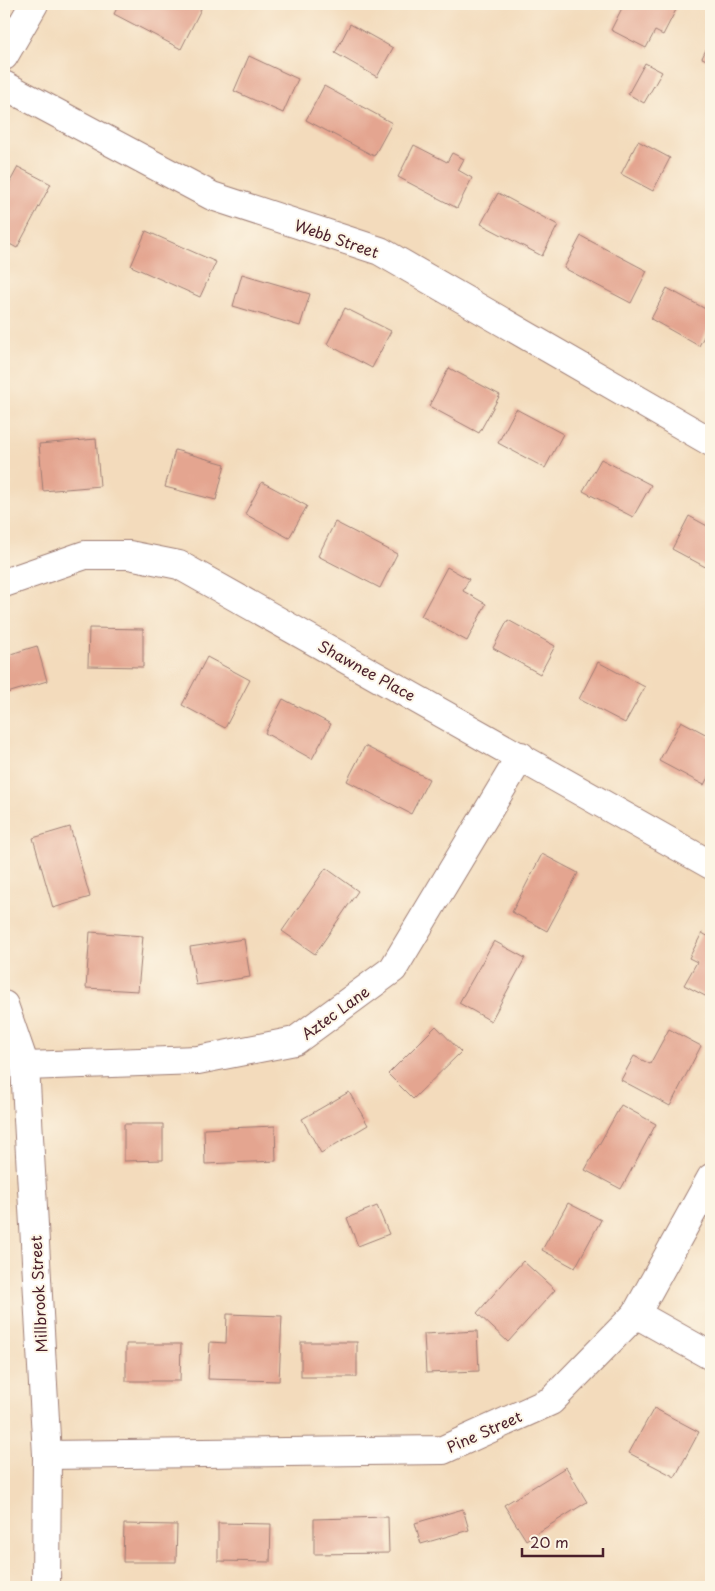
<svg xmlns="http://www.w3.org/2000/svg" width="715" height="1591" font-family="'Playpen Sans',sans-serif">
<style>
.building{fill:#e4a590}
.lines{fill:none;stroke-linecap:round;stroke-linejoin:round}
.minor-casing{stroke:#9e7d74;stroke-width:30}
.minor{stroke:#fff;stroke-width:28}
.labels{text-anchor:middle;dominant-baseline:central;stroke-width:4;stroke-linejoin:round;paint-order:stroke}
.street-label{font-size:15px;fill:#4a1f2b;stroke:#fcf5e5}
</style>
<rect width="100%" height="100%" fill="#fcf5e5"/>
<filter id="ink" filterUnits="userSpaceOnUse"><feTurbulence type="fractalNoise" baseFrequency=".02" numOctaves="2"/><feDisplacementMap in="SourceGraphic" scale="10" xChannelSelector="R" yChannelSelector="G"/><feConvolveMatrix kernelMatrix="1 2 1 2 8 2 1 2 1" color-interpolation-filters="sRGB"/></filter>
<filter id="wash" filterUnits="userSpaceOnUse"><feTurbulence type="fractalNoise" baseFrequency=".0096" numOctaves="4" result="noise"/><feDisplacementMap in="SourceGraphic" scale="20" xChannelSelector="R" yChannelSelector="G"/><feGaussianBlur stdDeviation="1.12" result="paint"/><feColorMatrix in="noise" values="0 0 0 0 0 0 0 0 0 0 0 0 0 0 0 0 0 1.4 0 .05"/><feComposite in="paint" operator="in"/></filter>
<g filter="url(#wash)">
<rect width="100%" height="100%" fill="#f3dbbc"/>
<g id="blocks">
<g class="building">
<path d="M119,4h73l9,5 -20,40 -67,-35z"/>
<path d="M624,4h55l-16,31 -8,-4 -9,17 -35,-18z"/>
<path d="M350,24l43,24 -16,29 -42,-24z"/>
<path d="M711,39v23l-9,-4z"/>
<path d="M249,56l49,23 -15,34 -49,-22z"/>
<path d="M645,63l17,9 -18,31 -16,-9z"/>
<path d="M324,86l68,37 -18,33 -68,-36z"/>
<path d="M638,141l32,17 -17,33 -32,-17z"/>
<path d="M414,145l33,17 5,-9 12,6 -6,11 14,8 -15,30 -59,-31z"/>
<path d="M18,167l33,17 -34,64 -13,-7v-48z"/>
<path d="M498,193l60,32 -16,31 -61,-32z"/>
<path d="M146,231l70,31 -16,35 -69,-31z"/>
<path d="M581,236l66,35 -16,32 -67,-35z"/>
<path d="M242,274l68,20 -10,32 -67,-20z"/>
<path d="M667,288l44,24v11l-12,23 -48,-27z"/>
<path d="M345,308l46,23 -19,37 -45,-24z"/>
<path d="M449,368l51,27 -21,38 -50,-27z"/>
<path d="M516,409l47,25 -18,34 -47,-25z"/>
<path d="M96,439l4,47 -57,5 -4,-47z"/>
<path d="M175,450l50,14 -9,36 -51,-13z"/>
<path d="M601,459l50,26 -18,32 -50,-26z"/>
<path d="M262,482l45,24 -18,32 -44,-24z"/>
<path d="M689,516l22,12v42l-39,-21z"/>
<path d="M335,522l62,32 -17,34 -62,-32z"/>
<path d="M447,567l22,12 -6,12 23,13 -19,37 -46,-25z"/>
<path d="M508,620l47,26 -15,28 -47,-26z"/>
<path d="M89,628l54,1v38l-55,-1z"/>
<path d="M37,646l10,35 -43,13v-38z"/>
<path d="M207,657l43,23 -25,48 -43,-23z"/>
<path d="M598,662l47,25 -20,36 -46,-24z"/>
<path d="M283,699l48,25 -19,35 -47,-26z"/>
<path d="M681,721l30,16v34l-7,14 -45,-24z"/>
<path d="M365,746l64,33 -18,35 -64,-33z"/>
<path d="M70,827l20,70 -37,11 -20,-70z"/>
<path d="M542,854l36,19 -31,58 -35,-19z"/>
<path d="M326,868l32,23 -43,63 -33,-23z"/>
<path d="M90,932l53,4 -5,55 -52,-3z"/>
<path d="M702,933l9,5v61l-27,-14 13,-23 -8,-4z"/>
<path d="M244,939l6,38 -54,8 -6,-38z"/>
<path d="M494,941l31,17 -34,63 -32,-18z"/>
<path d="M436,1026l25,26 -48,47 -25,-25z"/>
<path d="M669,1029l32,17 -31,60 -49,-26 13,-24 16,8z"/>
<path d="M349,1092l19,33 -47,28 -19,-34z"/>
<path d="M621,1105l35,19 -35,65 -36,-19z"/>
<path d="M124,1124h39v36l-39,1z"/>
<path d="M275,1126l1,35 -71,3 -1,-35z"/>
<path d="M568,1203l33,17 -26,48 -33,-18z"/>
<path d="M377,1206l12,28 -31,12 -11,-28z"/>
<path d="M523,1261l32,29 -47,52 -31,-29z"/>
<path d="M227,1314l55,2 -3,65 -71,-2 2,-37 16,1z"/>
<path d="M477,1331l2,40 -53,2 -2,-39z"/>
<rect x="301" y="1342" width="56" height="35"/>
<path d="M126,1344h55l-1,37h-54z"/>
<path d="M654,1408l45,24 -24,45 -46,-24z"/>
<path d="M566,1467l21,35 -61,38 -22,-35z"/>
<path d="M463,1509l6,21 -48,14 -6,-21z"/>
<path d="M388,1517l1,36 -75,1v-35z"/>
<path d="M218,1523l53,1 -1,38 -52,-1z"/>
<path d="M124,1524l53,1 -1,37h-53z"/>
</g>
</g>
</g>
<g filter="url(#ink)">
<use href="#blocks" fill-opacity="0" stroke="#9e7d74" stroke-width="1"/>
<g class="lines">
<defs>
<g id="minor">
<path d="M4,56l30,-52"/>
<path d="M4,85l208,111 168,55 331,191"/>
<path d="M4,583l81,-28h44l50,10 532,300"/>
<path d="M4,1005l21,61 22,389 -1,132"/>
<path d="M25,1066l173,-6 97,-19 98,-72 128,-213"/>
<path d="M636,1314l75,42"/>
<path d="M47,1455l396,-5 108,-49 85,-87 75,-136"/>
</g>
</defs>
<use href="#minor" class="minor-casing"/>
<use href="#minor" class="minor"/>
</g>
</g>
<g class="labels">
<g class="street-label">
<text transform="translate(337 238) rotate(19)">Webb Street</text>
<text transform="translate(367 670) rotate(29)">Shawnee Place</text>
<text transform="translate(335 1012) rotate(-36)">Aztec Lane</text>
<text transform="translate(38 1294) rotate(-93)">Millbrook Street</text>
<text transform="translate(484 1431) rotate(-24)">Pine Street</text>
</g>
</g>
<rect width="715" height="1591" fill="none" stroke="#fcf5e5" stroke-width="20"/>
<path d="M522 1548v8h81v-8" fill="none" stroke="#4a1f2b" stroke-width="2.5"/>
<text x="530" y="1548" font-size="15" fill="#4a1f2b" stroke="#fcf5e5" stroke-width="4" paint-order="stroke">20 m</text>
</svg>
